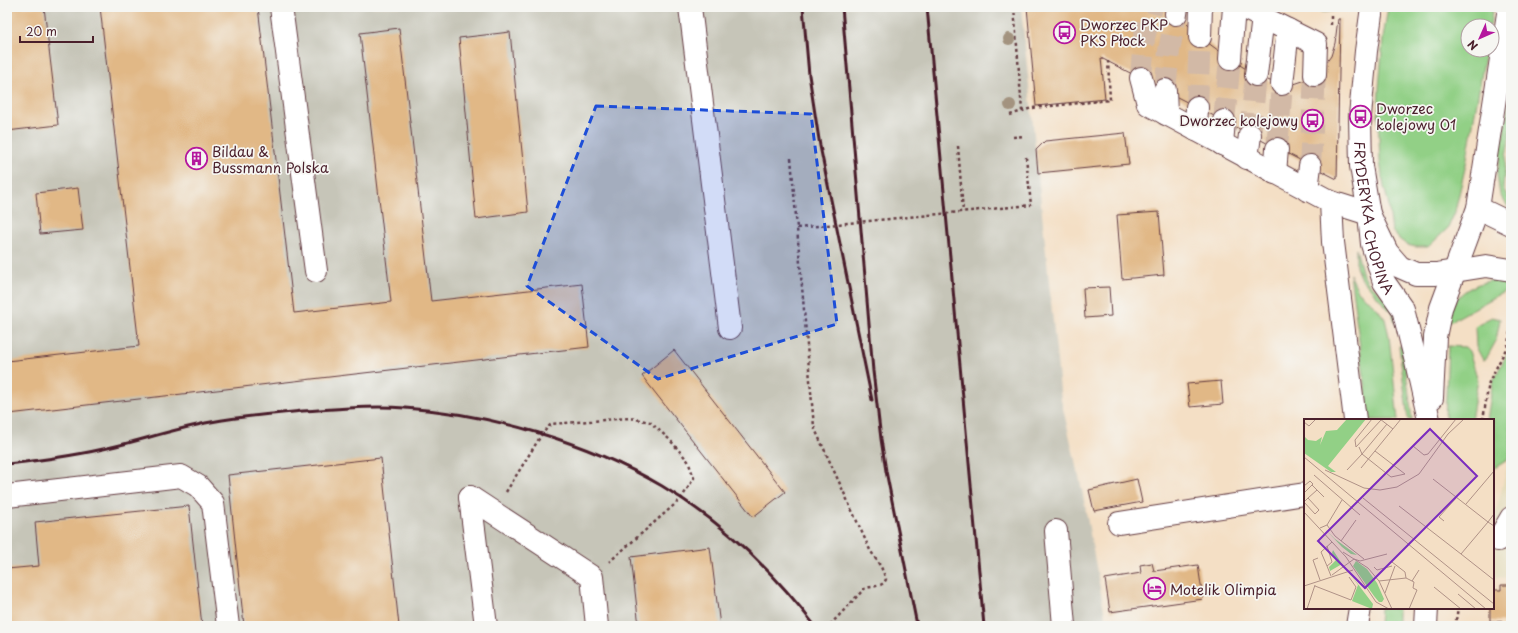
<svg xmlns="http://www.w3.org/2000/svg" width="1518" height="633" font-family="'Playpen Sans',sans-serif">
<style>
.built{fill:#e4dbba}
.industrial{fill:#c6c5b8}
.green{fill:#92d086;stroke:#6e7858}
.building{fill:#e1b886}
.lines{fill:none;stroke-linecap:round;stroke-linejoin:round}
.minor-tunnel{stroke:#d2b9a6;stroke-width:22;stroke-dasharray:22 11;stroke-linecap:butt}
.minor-casing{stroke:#643c42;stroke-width:24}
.path{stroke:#643c42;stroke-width:2.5;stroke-dasharray:3 3;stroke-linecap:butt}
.minor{stroke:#fff;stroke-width:22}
.rail{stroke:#4a1f2b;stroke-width:3}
.path-bridge{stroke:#643c42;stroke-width:2.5;stroke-dasharray:3 3;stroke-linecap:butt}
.tree{fill:#a3937f}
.marked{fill:#1d4ed8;fill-opacity:0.2;stroke:#1d4ed8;stroke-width:3;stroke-dasharray:8 5;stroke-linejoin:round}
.labels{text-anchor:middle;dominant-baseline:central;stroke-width:3.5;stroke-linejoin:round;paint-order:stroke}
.poi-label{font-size:14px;fill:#4a1f2b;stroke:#f6f6f2;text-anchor:start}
.street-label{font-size:14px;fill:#4a1f2b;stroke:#f6f6f2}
.inset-road{fill:none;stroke:#b09287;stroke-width:1}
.view{fill:#7b2cbf;fill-opacity:0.15;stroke:#7b2cbf;stroke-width:2}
.inset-edge{fill:none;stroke:#4a1f2b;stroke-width:2}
</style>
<rect width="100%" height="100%" fill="#f6f6f2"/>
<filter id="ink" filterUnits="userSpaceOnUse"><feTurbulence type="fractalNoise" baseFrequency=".025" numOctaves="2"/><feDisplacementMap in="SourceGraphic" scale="8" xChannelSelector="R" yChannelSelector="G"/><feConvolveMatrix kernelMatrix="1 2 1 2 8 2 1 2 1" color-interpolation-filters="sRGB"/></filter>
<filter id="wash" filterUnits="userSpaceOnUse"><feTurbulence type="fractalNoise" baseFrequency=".012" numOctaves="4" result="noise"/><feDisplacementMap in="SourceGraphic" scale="16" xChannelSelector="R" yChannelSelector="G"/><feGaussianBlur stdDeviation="0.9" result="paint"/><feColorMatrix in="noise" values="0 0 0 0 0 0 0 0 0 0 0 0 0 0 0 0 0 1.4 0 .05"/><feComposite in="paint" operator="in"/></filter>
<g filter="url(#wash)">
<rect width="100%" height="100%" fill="#f4dfc5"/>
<path class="built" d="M1511,445v133l-18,-1v-52l16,-66z"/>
<path class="industrial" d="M7,7h1014l40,393 21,90 25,136h-1100z"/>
<g class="green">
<path d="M1314,7h28c-9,6 -20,6 -30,3z"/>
<path d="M1388,7h105l-3,19h-22v24h18l-20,114 -11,48 -7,16 -20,19h-12l-9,-2 -8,-6 -7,-8 -4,-30 -4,-14 -4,-25 -2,-46 1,-28 4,-50z"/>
<path d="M1511,88v39l-5,31 -3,30 8,15v8l-11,-16 -3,-20z"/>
<path d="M1356,249l7,26 6,9 20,18 7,11v12l-4,-12 -32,-36 -4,-10z"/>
<path d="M1350,274l8,17 19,17 8,11 4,17 9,84h-28z"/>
<path d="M1503,279l8,2 -2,8 -61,34c1,-5 1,-11 3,-15 10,-21 32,-27 52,-29z"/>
<path d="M1492,317l8,2 -4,22 -10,18 -3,1 -7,-13 -1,-20 3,-3z"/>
<path d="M1399,346h4l9,74h-4z"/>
<path d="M1448,346l17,1 4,4 9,29 -7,40h-26z"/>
<path d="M1511,346v99l-2,14 -16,10v-49h-6l6,-39z"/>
<path d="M1380,608h18v18h-19z"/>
</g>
<g id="blocks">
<g class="building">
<path d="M7,7h37l14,118 -51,6z"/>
<path d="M100,7h158l36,306 97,-11 -31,-269 39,-5 32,273 151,-17 7,63 -580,67 -2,-17v-36l132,-15z"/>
<path d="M1027,7h143l30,30 30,22 26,16 14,6 12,3h12l12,-4 17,-13 8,-11 4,-13 3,-24h2l-3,160 -236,-121 4,41 -69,7z"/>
<path d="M510,32l18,180 -52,7 -17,-181z"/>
<path d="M1125,133l4,31 -91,9 -2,-23 9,-9z"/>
<path d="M78,188l5,42 -43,4 -4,-41z"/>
<path d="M1159,212l5,63 -42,4 -5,-64z"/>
<path d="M1109,287l2,29 -26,2 -2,-30z"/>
<path d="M674,350l111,142 -32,25 -111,-141z"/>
<path d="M1221,381l2,23 -33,3 -3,-23z"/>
<path d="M381,458l18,168h-155l-16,-151z"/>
<path d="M1137,479l5,23 -48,9 -5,-21z"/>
<path d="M189,506l13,120h-195v-57l32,-3 -4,-44z"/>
<path d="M710,547l10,79h-81l-8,-69z"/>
<path d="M1152,563l2,8 44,-6 5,34 -93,13 -5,-33 36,-6 -1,-8z"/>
<path d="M1501,585h9l1,37 -21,-1v-13h3v-18h8z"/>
</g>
</g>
</g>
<g filter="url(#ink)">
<use href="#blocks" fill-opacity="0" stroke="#643c42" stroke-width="1"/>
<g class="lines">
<g class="minor-tunnel">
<path d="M1141,78l3,-40 8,-31"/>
<path d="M1165,90l4,-39 7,-37"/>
<path d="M1197,107l3,-70"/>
<path d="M1224,121l6,-62"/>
<path d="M1250,135l6,-60"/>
<path d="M1277,149l5,-65"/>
<path d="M1310,166l5,-91"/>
</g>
<defs>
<g id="minor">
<path d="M281,7l35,264"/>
<path d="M690,7l40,321"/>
<path d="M1242,7l74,37 -1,31"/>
<path id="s1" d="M1372,7l-6,44 -6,65 1,50 8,48 3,30 12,38 19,27 13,53 13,58"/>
<path d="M1176,14l1,-7"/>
<path d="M1200,37l1,-30"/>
<path d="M1230,59l4,-52"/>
<path d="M1256,75l7,-58"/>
<path d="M1141,78l7,26 183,98 38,12 18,38 13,15 16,7h20l50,-8 25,4"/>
<path d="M1282,84l6,-54"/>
<path d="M1165,90l1,24"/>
<path d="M1196,130l1,-23"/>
<path d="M1222,144l2,-23"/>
<path d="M1247,158l3,-23"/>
<path d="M1275,173l2,-24"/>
<path d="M1307,190l3,-24"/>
<path d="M1331,202l2,40 22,178"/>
<path d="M1478,208l33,16"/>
<path d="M1432,398l3,-61 6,-29 37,-100 31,-201"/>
<path d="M7,496l174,-20 17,10 15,17 15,123"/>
<path d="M470,497l122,80 5,49"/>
<path d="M470,497l16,129"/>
<path d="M1119,523l186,-29"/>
<path d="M1056,531l8,95"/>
<path d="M1498,540l13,-22"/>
<path d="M1357,626l3,-18"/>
<path d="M1426,626l1,-18"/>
</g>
</defs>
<use href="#minor" class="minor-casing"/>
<g class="path">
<path d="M1014,7l8,104"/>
<path d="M1331,16v9"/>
<path d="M1010,115l22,-7 78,-8 -2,-39"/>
<path d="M1013,137l11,-1"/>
<path d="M958,146l5,66"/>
<path d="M1026,157l5,48"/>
<path d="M791,158l23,269 56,123 11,17 5,12c-3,9 -13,6 -22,10l-35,37"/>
<path d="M1508,180l3,11"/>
<path d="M1483,420l6,-38 19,-37 3,-21"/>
<path d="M506,492l36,-58 9,-10 79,-6 20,4 20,18 18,21 6,17 -13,21 -72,63"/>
<path d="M1455,626l3,-18"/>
</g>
<use href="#minor" class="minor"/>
<g class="rail">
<path d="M803,7l6,68 11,71 52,254"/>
<path d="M842,7l31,364 8,68 5,32 31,154"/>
<path d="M927,7l57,619"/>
<path d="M7,464c37,-4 73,-9 109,-18 32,-8 63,-18 95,-24 30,-6 61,-8 92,-11 34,-2 68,-6 102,-3 87,6 182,34 257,78 59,35 111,85 153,140"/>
</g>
<path class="path-bridge" d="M797,228l234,-23"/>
</g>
<g class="tree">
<circle cx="1009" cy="39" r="6"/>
<circle cx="1010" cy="105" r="6"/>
</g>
</g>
<path class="marked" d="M596,106l215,8 26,210 -179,55 -131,-93z"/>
<defs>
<symbol id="bus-ring" viewBox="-11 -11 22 22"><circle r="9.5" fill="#f6f6f2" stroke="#b5179e" stroke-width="1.5"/><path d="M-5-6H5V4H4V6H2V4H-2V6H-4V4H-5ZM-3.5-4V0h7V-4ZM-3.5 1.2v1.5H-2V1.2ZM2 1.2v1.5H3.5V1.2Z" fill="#b5179e"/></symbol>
<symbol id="building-ring" viewBox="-11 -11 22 22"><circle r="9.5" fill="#f6f6f2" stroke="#b5179e" stroke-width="1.5"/><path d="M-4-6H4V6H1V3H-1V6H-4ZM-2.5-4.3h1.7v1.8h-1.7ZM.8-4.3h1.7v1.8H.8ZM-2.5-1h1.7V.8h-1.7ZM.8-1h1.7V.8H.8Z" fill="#b5179e"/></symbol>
<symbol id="hotel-ring" viewBox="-11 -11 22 22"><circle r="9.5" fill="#f6f6f2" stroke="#b5179e" stroke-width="1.5"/><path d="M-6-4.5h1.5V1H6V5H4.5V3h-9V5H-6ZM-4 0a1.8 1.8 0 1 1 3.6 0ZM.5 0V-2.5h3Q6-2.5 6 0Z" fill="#b5179e"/></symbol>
</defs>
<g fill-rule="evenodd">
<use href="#bus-ring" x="1052" y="20" width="25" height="25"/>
<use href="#bus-ring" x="1348" y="104" width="25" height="25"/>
<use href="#bus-ring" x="1300" y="108" width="25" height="25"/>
<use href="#building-ring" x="184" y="146" width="25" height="25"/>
<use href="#hotel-ring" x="1142" y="576" width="25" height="25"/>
</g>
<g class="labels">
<g class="poi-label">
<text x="1080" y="24">Dworzec PKP<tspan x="1080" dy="16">PKS Płock</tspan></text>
<text x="1376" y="108">Dworzec<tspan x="1376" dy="16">kolejowy 01</tspan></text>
<text x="1298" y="120" text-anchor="end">Dworzec kolejowy</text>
<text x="212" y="151">Bildau &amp;<tspan x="212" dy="16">Bussmann Polska</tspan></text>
<text x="1170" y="589">Motelik Olimpia</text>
</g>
<g class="street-label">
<text stroke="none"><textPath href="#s1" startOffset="213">FRYDERYKA CHOPINA</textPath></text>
</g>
</g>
<g transform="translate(1304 419)">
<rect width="190" height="190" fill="#f4dfc5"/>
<path d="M43,0h19l-38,47 8,6h-5l-27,-19v-17l4,4 8,1 6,-4 -2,8 6,-14 11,-1zM20,109l11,11 22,16 -6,-1 -9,-7zM29,131l9,14 -12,7 -1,-4 7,-7 -4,-7zM52,142l11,8 10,14 7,16 -2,3h-3l-5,-6 -21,-30zM47,156l-6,1 6,-1 22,29 -1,5 -20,-8 6,-16z" fill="#92d086"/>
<path class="inset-road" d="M68,0l-17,21 1,7 25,-27M76,0l13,10M0,3l5,4 7,-7M83,5l-25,30 29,23 14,-3M109,27l11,9 4,-1 28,-35M71,32l30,23M0,38l182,152M57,49l40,-49M21,51l39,18 16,2 17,-3 22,-13 29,-40 16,-15M43,51l15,-16 -3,-7M10,56l46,40M129,60l55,43 -27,32 33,26M8,66l12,12M0,67l6,-5 3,3 -9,9M4,79l11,12 -4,4 -11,-12zM4,79l9,-8M59,79l131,106M162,85l28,-33M95,87l62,48M0,93l42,45 30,45 13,7M190,95l-6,8 6,4M140,102l-5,-4 18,-20M23,106l15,-25M16,109l7,-3 8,11 29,23M37,122l15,-21M23,127l5,16 -5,4 4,10M39,133l25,16 11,13 13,28M14,139l-5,2 7,20M88,143l13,10 1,6M23,147l-6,-14 11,-10M70,148l3,3 15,-4M28,156l22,-16 6,2 27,-7M75,162l27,-3 8,4 -1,6 4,2 -8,19M108,162l7,-11M0,167l49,-16M11,167l36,14 5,-13 -7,-10M130,168l27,22M81,174l10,-27M154,175l18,15M3,190l8,-24"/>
<path class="view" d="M126,10l47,47 -112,112 -47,-47z"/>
<rect width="190" height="190" class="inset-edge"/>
</g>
<rect width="1518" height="633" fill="none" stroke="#f6f6f2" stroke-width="24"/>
<g transform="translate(1480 38) rotate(225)"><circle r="19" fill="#f6f6f2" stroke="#b1a0a2"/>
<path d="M0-3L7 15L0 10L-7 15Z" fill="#b5179e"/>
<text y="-6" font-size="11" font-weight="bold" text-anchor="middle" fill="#4a1f2b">N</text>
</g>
<path d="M20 36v6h73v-6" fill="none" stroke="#4a1f2b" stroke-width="2"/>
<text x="26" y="36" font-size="12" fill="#4a1f2b" stroke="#f6f6f2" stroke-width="3" paint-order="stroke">20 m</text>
</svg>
